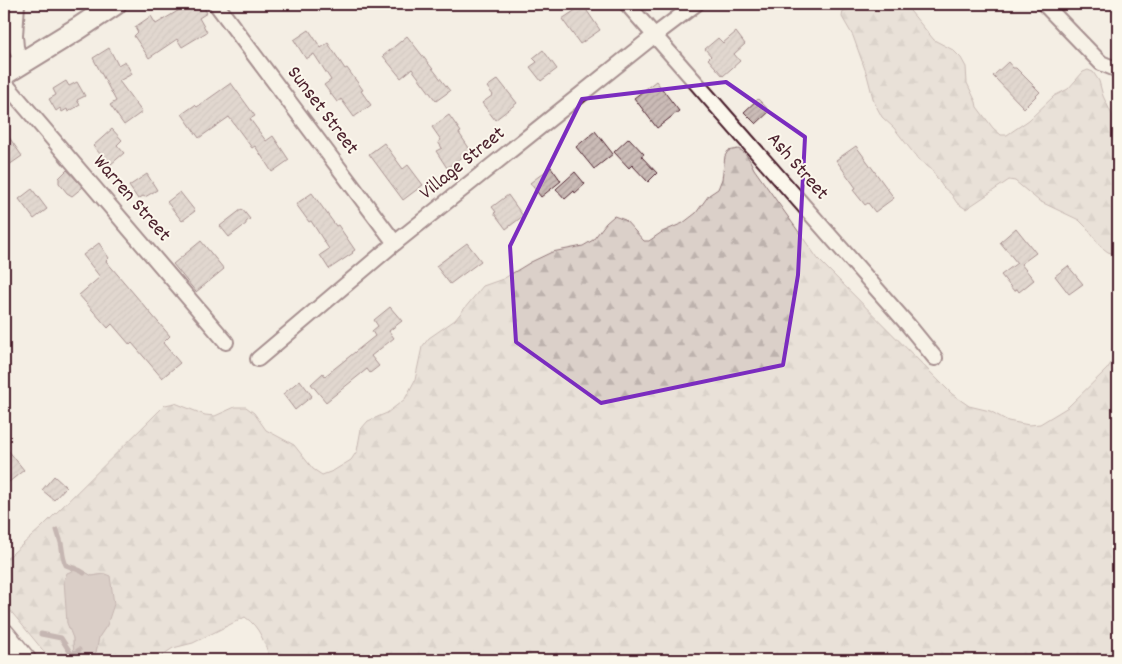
<svg xmlns="http://www.w3.org/2000/svg" width="1122" height="664" font-family="Dekko,sans-serif">
<style>
.forest{fill:url(#forest-firs);stroke:#92787a}
.water{fill:#baa7a5;stroke:#8d7174}
.lines{fill:none;stroke-linecap:round;stroke-linejoin:round}
.stream{stroke:#8d7174;stroke-width:5}
.building{fill:url(#building-hatch);stroke:#4a1f2b}
.minor-casing{stroke:#4a1f2b;stroke-width:18}
.tertiary-casing{stroke:#4a1f2b;stroke-width:21}
.primary-casing{stroke:#4a1f2b;stroke-width:25}
.minor{stroke:#fbf7ec;stroke-width:14}
.tertiary{stroke:#fbf7ec;stroke-width:18}
.primary{stroke:#fbf7ec;stroke-width:21}
.marked{fill:none;stroke:#7b2cbf;stroke-width:4;stroke-linejoin:round}
.labels{text-anchor:middle;dominant-baseline:central;stroke-width:4;stroke-linejoin:round;paint-order:stroke}
.street-label{font-size:20px;fill:#4a1f2b;stroke:#fbf7ec}
</style>
<defs>
<pattern id="forest-firs" width="22" height="20" patternUnits="userSpaceOnUse" patternTransform="scale(1.25)"><rect width="22" height="20" fill="#dbd0c9"/><path d="M5 1l3.5 6h-7zM16 11l3.5 6h-7z" fill="#bdb2ad"/></pattern>
<pattern id="building-hatch" width="6" height="6" patternUnits="userSpaceOnUse" patternTransform="scale(1.25)"><rect width="6" height="6" fill="#cabbb6"/><path d="M-1 1l2-2M0 6l6-6M5 7l2-2" fill="none" stroke="#afa09d"/></pattern>
</defs>
<rect width="100%" height="100%" fill="#f4eee4"/>
<filter id="ink" filterUnits="userSpaceOnUse"><feTurbulence type="fractalNoise" baseFrequency=".02" numOctaves="2"/><feDisplacementMap in="SourceGraphic" scale="10" xChannelSelector="R" yChannelSelector="G"/><feConvolveMatrix kernelMatrix="1 2 1 2 8 2 1 2 1" color-interpolation-filters="sRGB"/></filter>
<g filter="url(#ink)">
<g class="forest">
<path d="M874,4h29l3,2 28,34 19,10 8,8 5,9 1,16 9,19 1,5 16,21 8,7h6l22,-15 25,-24 14,-7 15,-17 5,-2 5,2 6,9 4,15 9,19v21l6,16v103l-10,-3 -8,-6 -13,-18 -8,-8 -40,-19 -24,-20 -6,-1 -43,29 -9,-6 -6,-9 -8,-7 -12,-18 -13,-10 -24,-31 -12,-11 -8,-15 -7,-27 -14,-39 -11,-19 1,-6 15,-4h11z"/>
<path d="M738,149c9,3 12,12 16,20l64,90 134,135 17,12 21,5 18,10 21,4 11,-1 28,-17 39,-38 11,-16v307h-847c-7,-17 -10,-32 -26,-43l-52,26 -20,5 -9,6 -6,6h-69l7,-8 3,-15 8,-12 -2,-51 -13,2 -12,-7 -13,53 6,16 1,20 4,2h-27l-47,-57v-42l37,-33 124,-123 10,-2 30,12 10,1 20,-9h11l8,6 12,17 28,15 19,24 9,6 11,-4 18,-11 6,-9 4,-22 7,-8 19,-8 18,-14 10,-19 7,-33 7,-9 26,-18 28,-34 20,-7 28,-17 21,-10 31,-6 10,-6 13,-17 8,-7 11,4 19,21h5l13,-9 21,-9 13,-10 13,-18 9,-6 4,-10 3,-23 3,-5z"/>
</g>
<path class="water" d="M80,569l12,7 13,-2 5,2 4,28 -7,21 -8,12 -3,15 -7,8h-11l-4,-2 -1,-20 -6,-15 -3,-43 3,-7 5,-2z"/>
<g class="lines">
<g class="stream">
<path d="M57,530c1,4 3,9 4,13 2,8 1,14 5,22 6,3 13,4 18,8"/>
<path d="M41,634l20,4 11,17 7,-5"/>
</g>
</g>
<g class="building">
<path d="M177,4h25l5,9 -8,5 8,14 -25,15 -5,-8 -28,19 -15,-22 4,-4 -3,-5 16,-11 5,8 25,-15z"/>
<path d="M583,5l17,25 -20,14 -18,-25z"/>
<path d="M309,30l12,18 7,-5 17,26 2,-1 16,22 -2,1 10,14 -17,12 -13,-18 -4,3 -13,-17 7,-5 -17,-26 -8,5 -12,-19z"/>
<path d="M736,32l9,12 -11,10 6,7 -17,15 -15,-17 3,-3 -6,-7 13,-11 5,5z"/>
<path d="M407,36l43,55 -14,10 -24,-32 -11,9 -18,-22z"/>
<path d="M109,48l9,17 7,-4 7,13 -13,7 23,31 -18,13 -14,-20 6,-4 -23,-43z"/>
<path d="M543,50l14,19 -16,12 -11,-14 7,-5 -4,-4z"/>
<path d="M1008,62l5,6h3l24,24 -16,16 -31,-32z"/>
<path d="M498,79l19,24 -22,17 -13,-17 11,-8 -6,-8z"/>
<path d="M66,81l3,5 8,-4 8,14 -8,4 3,5 -12,7 -1,-3 -5,3 -2,-4 -4,3 -7,-12 7,-4 -3,-6z"/>
<path d="M656,81l23,30 -22,17 -23,-30z"/>
<path d="M231,83l24,33 -5,3 16,22 7,-5 16,24 -17,12 -17,-26 -3,2 -23,-31 -30,21 -17,-24 13,-9 2,2z"/>
<path d="M758,99l12,12 -14,13 -12,-12z"/>
<path d="M449,115l12,17 -2,1 12,18 -24,17 -11,-17 6,-3 -4,-6 3,-2 -9,-13z"/>
<path d="M112,129l10,11 -5,5 7,8 -14,12 -17,-19z"/>
<path d="M4,130l18,26 -13,9 -5,-8z"/>
<path d="M595,131l18,23 -19,15 -18,-22z"/>
<path d="M629,138l15,16 -3,2 16,17 -9,9 -16,-17 -3,3 -15,-16z"/>
<path d="M384,143l19,26 5,-4 15,20 -20,15 -34,-46z"/>
<path d="M856,146l38,52 -19,14 -7,-9 -3,2 -12,-15 3,-2 -20,-28z"/>
<path d="M551,167l10,14 -20,16 -11,-14z"/>
<path d="M67,170l16,17 -11,9 -5,-3 -8,-10v-5z"/>
<path d="M575,172l10,12 -10,9 -1,-2 -9,8 -9,-10z"/>
<path d="M147,174l10,16 -12,7 -2,-1 -5,3 -9,-13z"/>
<path d="M32,189l15,20 -13,10 -15,-20z"/>
<path d="M180,192l15,19 -13,10 -15,-19z"/>
<path d="M312,193l24,33 2,-1 17,25 -3,2 1,1 -24,16 -9,-14 9,-6 -18,-28 -2,1 -13,-18z"/>
<path d="M508,195l15,21 -17,13 -12,-16 2,-1 -4,-5z"/>
<path d="M242,209l8,10 -4,3v2l-17,13 -9,-11z"/>
<path d="M1016,228l20,25 -15,11 13,16 -15,12 -2,-3 -3,2 -13,-16 16,-12 -17,-21z"/>
<path d="M201,241l23,28 -28,23 -23,-28z"/>
<path d="M99,243l10,15 -3,3 64,75 -7,7 17,20 -18,15 -30,-35 -2,2 -18,-21 -4,4 -29,-33 21,-18 -17,-22z"/>
<path d="M467,243l14,18 -31,23 -14,-18z"/>
<path d="M1068,266l15,18 -14,10 -14,-18z"/>
<path d="M390,307l12,14 -13,10 5,7 -23,18 8,10 -9,7 -3,-4 -41,33 -15,-18 12,-11 2,3 50,-40 -3,-5 6,-5 -4,-6z"/>
<path d="M300,380l12,16 -17,14 -12,-16z"/>
<path d="M4,445l20,25 -20,16z"/>
<path d="M54,476l12,11 -12,13 -12,-10z"/>
</g>
<g class="lines">
<defs>
<g id="minor">
<path d="M17,4l-2,32 1,11 5,16"/>
<path d="M216,4l179,239"/>
<path d="M627,4l282,322 26,32"/>
<path d="M1044,4l57,59 17,7"/>
<path d="M4,82l222,260"/>
<path d="M258,359l137,-116 260,-208 41,-31"/>
<path d="M4,658l13,-10"/>
</g>
<path id="tertiary" d="M4,632l23,28"/>
<path id="primary" d="M4,74l75,-46 36,-24"/>
</defs>
<use href="#minor" class="minor-casing"/>
<use href="#tertiary" class="tertiary-casing"/>
<use href="#primary" class="primary-casing"/>
<use href="#minor" class="minor"/>
<use href="#tertiary" class="tertiary"/>
<use href="#primary" class="primary"/>
</g>
</g>
<path d="M0 0H1122V664H0ZM726,82l79,55 -7,138 -15,90 -182,38 -85,-61 -6,-96 72,-147z" fill="#f4eee4" fill-opacity=".55" fill-rule="evenodd"/>
<path class="marked" d="M726,82l79,55 -7,138 -15,90 -182,38 -85,-61 -6,-96 72,-147z"/>
<g class="labels">
<g class="street-label">
<text transform="translate(322 111) rotate(53)">Sunset Street</text>
<text transform="translate(463 164) rotate(-39)">Village Street</text>
<text transform="translate(797 167) rotate(49)">Ash Street</text>
<text transform="translate(131 199) rotate(49)">Warren Street</text>
</g>
</g>
<rect width="1122" height="664" fill="none" stroke="#fbf7ec" stroke-width="20"/>
<rect x="10" y="10" width="1102" height="644" fill="none" stroke="#4a1f2b" stroke-width="2" filter="url(#ink)"/>
</svg>
